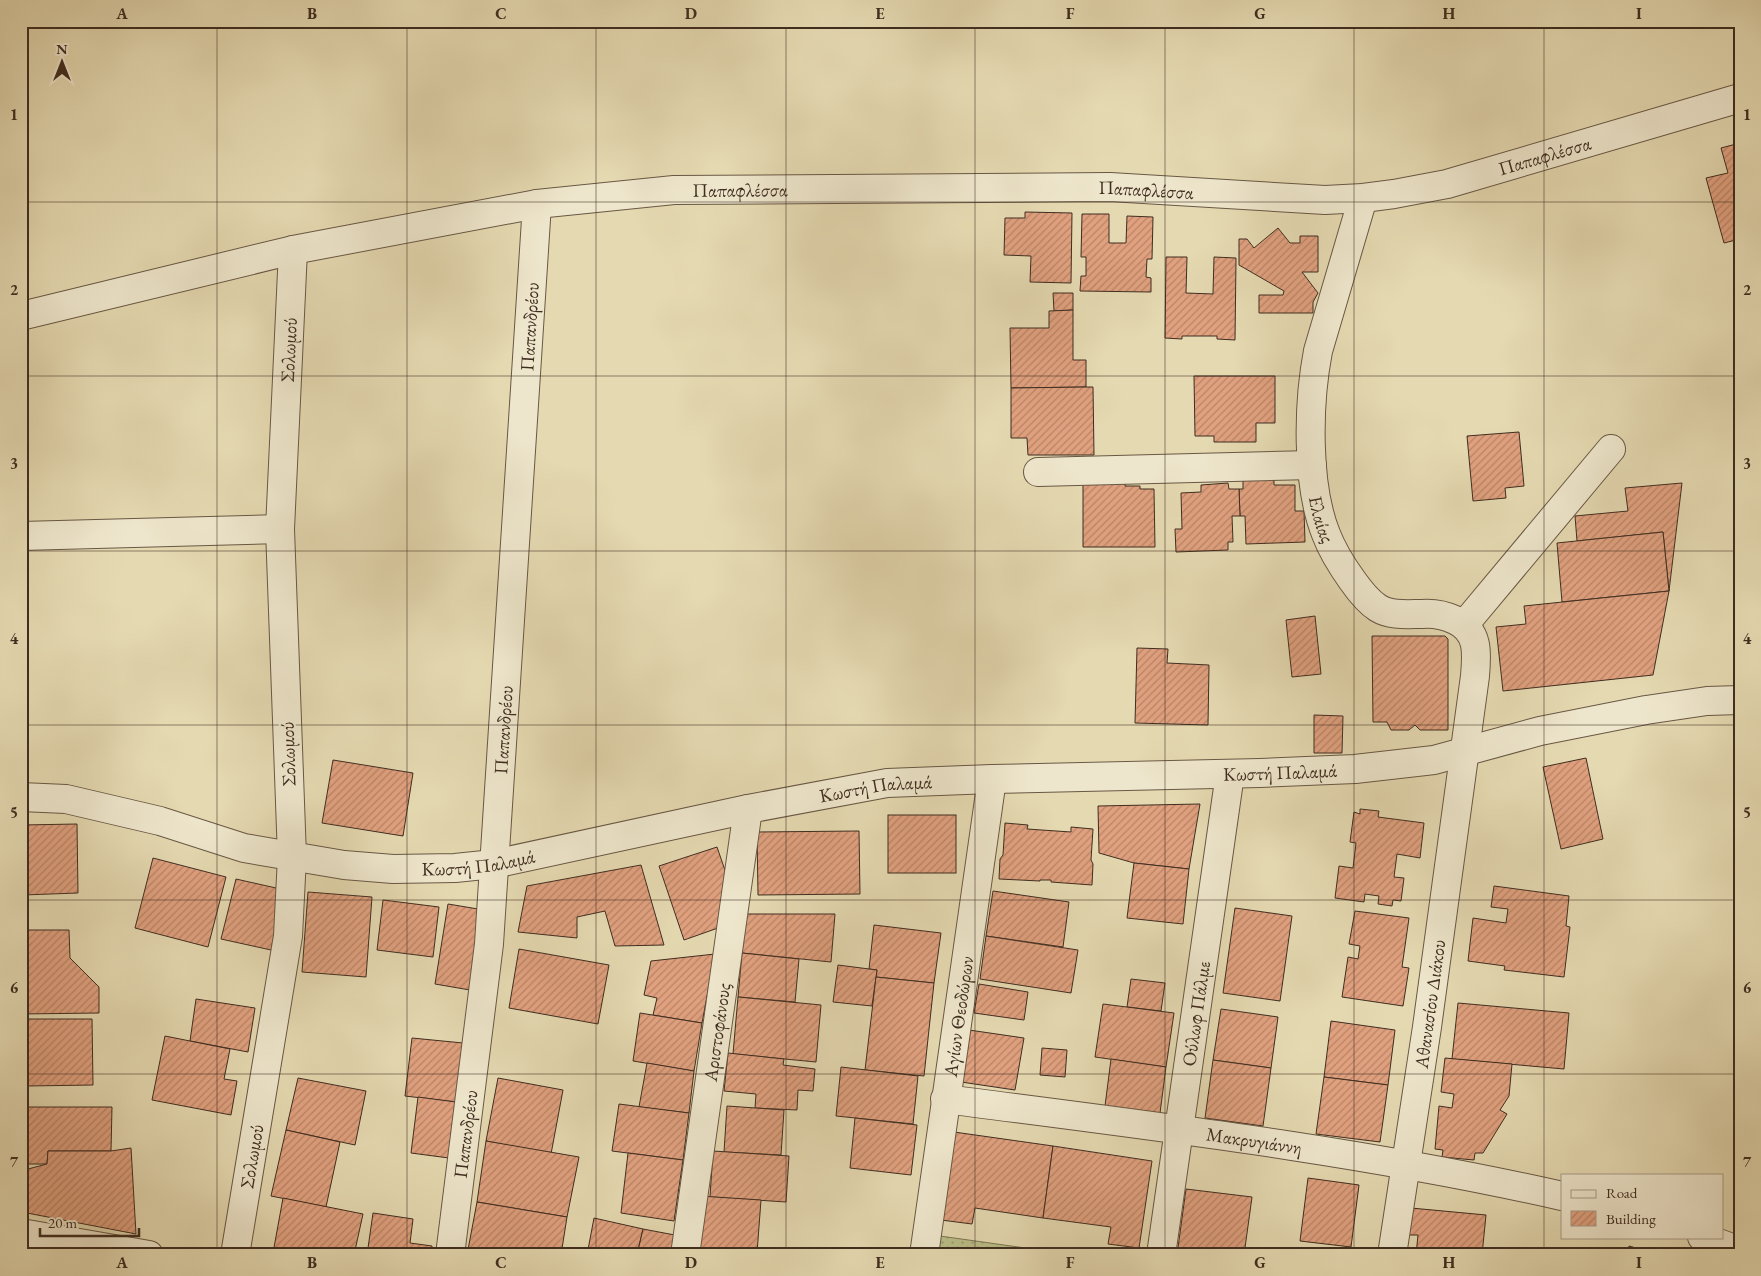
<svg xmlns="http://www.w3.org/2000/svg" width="1761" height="1276" font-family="'EB Garamond',serif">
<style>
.park{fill:url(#park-dots);stroke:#7c7654}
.building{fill:url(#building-hatch);stroke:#3f2d20}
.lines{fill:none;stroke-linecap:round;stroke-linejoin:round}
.minor-casing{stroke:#685844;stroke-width:30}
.minor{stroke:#eee6cc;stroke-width:28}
.grid{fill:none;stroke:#3f2d20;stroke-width:1;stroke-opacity:0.55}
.labels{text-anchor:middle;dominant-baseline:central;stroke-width:4;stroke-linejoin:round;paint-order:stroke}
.street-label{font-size:19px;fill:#3f2d20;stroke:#eee6cc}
.neatline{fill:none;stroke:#3f2d20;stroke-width:2}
.grid-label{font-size:16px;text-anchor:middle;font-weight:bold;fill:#3f2d20}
</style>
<defs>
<pattern id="park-dots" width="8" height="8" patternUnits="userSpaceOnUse" patternTransform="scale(1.25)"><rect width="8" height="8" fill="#babe88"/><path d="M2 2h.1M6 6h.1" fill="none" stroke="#999b6f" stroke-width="1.8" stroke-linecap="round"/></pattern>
<pattern id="building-hatch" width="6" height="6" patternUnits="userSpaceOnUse" patternTransform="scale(1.25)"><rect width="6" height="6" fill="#e1a17f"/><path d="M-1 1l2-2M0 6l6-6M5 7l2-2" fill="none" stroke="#b88468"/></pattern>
</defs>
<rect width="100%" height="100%" fill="#e5d9b1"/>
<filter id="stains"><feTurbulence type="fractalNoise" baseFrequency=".004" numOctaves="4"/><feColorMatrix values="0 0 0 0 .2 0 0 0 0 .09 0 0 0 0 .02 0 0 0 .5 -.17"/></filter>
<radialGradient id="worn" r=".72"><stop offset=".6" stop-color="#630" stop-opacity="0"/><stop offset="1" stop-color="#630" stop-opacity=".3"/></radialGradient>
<path class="park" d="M940,1236l135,19h-137z"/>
<g class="building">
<path d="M1740,143v96l-16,4 -18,-65 22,-5 -7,-25z"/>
<path d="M1025,212l47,1 -1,70 -41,-1 1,-26 -27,-1 1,-37h20z"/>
<path d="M1082,214h27v29h17l1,-27 26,1 -1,42h-5l-1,18 5,1v14l-71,-1 1,-15h5v-19h-5z"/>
<path d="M1278,228l12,15h10v-7h18v36h-16l16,21 -5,9v11h-54v-18h24l1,-4 -45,-26v-26h8l7,9z"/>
<path d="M1166,257h21l-1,36 27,1 1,-37 22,1 -1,82 -18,-1v-3h-35v3l-17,-1z"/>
<path d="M1053,293h20v17l-19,1z"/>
<path d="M1073,310v50h13v27l-75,1 -1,-60h39v-17z"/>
<path d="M1194,376h81v47h-19v19h-42v-6h-19z"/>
<path d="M1086,387h7l1,68h-66l-1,-17h-16v-50z"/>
<path d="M1519,432l5,54 -19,2 1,10 -33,3 -6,-65z"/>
<path d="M1274,479v6h21v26h9l1,31 -59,2 -1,-28h-5l-1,-27h4v-9z"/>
<path d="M1083,483h42v3h15v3h14l1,58h-72z"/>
<path d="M1228,483l1,6h10l1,27h-8l1,26h-5v8l-52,2 -1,-23h7l-1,-36 20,-1v-7z"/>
<path d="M1682,483l-13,108 -6,-59 -86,9 -2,-25 53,-5 -3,-23z"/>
<path d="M1663,532l6,59 -107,11 -5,-59z"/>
<path d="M1669,591l-16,84 -150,16 -7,-64 30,-3 -2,-18z"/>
<path d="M1315,616l6,58 -29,3 -6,-57z"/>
<path d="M1372,636h73l3,3v91h-28l-5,-5 -6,5h-18l-4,-8h-14z"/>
<path d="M1137,648l31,1 -1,14 42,2 -1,60 -73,-2z"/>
<path d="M1314,715l29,1 -1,37h-28z"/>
<path d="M1586,758l17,81 -42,10 -18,-82z"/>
<path d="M333,760l80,13 -10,63 -81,-13z"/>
<path d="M1200,804l-11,65 -55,-6 -35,-10 -1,-47z"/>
<path d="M1360,809l19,2 -1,6 46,6 -4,35 -23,-4 -3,23 10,1 -3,23 -8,-1 -1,6 -14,-2 1,-8 -14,-2 -1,8 -29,-4 4,-32 14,2 3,-25 -6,-1 4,-30 6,2z"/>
<rect x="888" y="815" width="68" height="58"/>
<path d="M1005,823l23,2 -1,4 44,3v-5l22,2 -2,31 2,4 -1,21 -41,-3v-2h-11v1l-41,-2 1,-20 3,-4z"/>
<path d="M77,824l1,69 -55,2 -1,-70z"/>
<path d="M859,831l1,63 -102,1 -1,-63z"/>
<path d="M717,847l11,32 -10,49 -34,12 -25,-74z"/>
<path d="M153,858l73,19 -18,70 -73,-19z"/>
<path d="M1134,863l55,6 -6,55 -56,-6z"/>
<path d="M641,865l23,80 -49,1 -10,-35 -28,6v21l-59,-6 9,-46z"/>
<path d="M236,879l49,11 -14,60 -50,-11z"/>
<path d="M1494,886l75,10 -3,30 4,1 -6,50 -60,-7 1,-4 -37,-5 5,-43 33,5 2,-14 -17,-2z"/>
<path d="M993,891l76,11 -6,45 -77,-11z"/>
<path d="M308,892l64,5 -6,80 -64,-5z"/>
<path d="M383,900l56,7 -6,50 -56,-7z"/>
<path d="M448,904l36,6 -14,80 -35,-6z"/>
<path d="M1235,908l57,8 -12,85 -57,-8z"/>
<path d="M1355,911l54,7 -7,49 7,1 -6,38 -61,-9 6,-40 10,2 2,-13 -11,-2z"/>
<path d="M746,914h89l-4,48 -89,-9z"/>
<path d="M874,925l67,8 -7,50 -58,-6 1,-7 -8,-1z"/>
<path d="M21,930h48l1,28 29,29v26l-78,1z"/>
<path d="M986,936l92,14 -7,43 -91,-14z"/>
<path d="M519,949l90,16 -11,59 -89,-16z"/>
<path d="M742,953l57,6 -4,43 -57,-5z"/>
<path d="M715,954l-13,69 -49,-8 4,-17 -13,-3 7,-34z"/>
<path d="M838,965l39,5 -5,36 -39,-4z"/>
<path d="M876,977l58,6 -10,93 -59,-6z"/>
<path d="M1131,979l34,4 -4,28 -34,-4z"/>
<path d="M979,984l49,8 -4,28 -50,-7z"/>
<path d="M738,997l83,8 -5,57 -83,-8z"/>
<path d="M196,999l59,9 -7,44 -58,-11z"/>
<path d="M1458,1003l111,10 -5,56 -112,-10z"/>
<path d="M1103,1004l71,9 -8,54 -71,-10z"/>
<path d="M1221,1009l57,8 -7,51 -58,-8z"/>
<path d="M640,1013l62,10 -8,48 -61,-10z"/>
<path d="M26,1019h66l1,66 -66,1z"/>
<path d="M1331,1021l64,9 -7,55 -64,-8z"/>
<path d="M969,1030l55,8 -9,52 -54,-8z"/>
<path d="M165,1036l65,13 -6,30 13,2 -6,34 -79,-15z"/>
<path d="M412,1038l51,5 -7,59 -51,-6z"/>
<path d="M1042,1048l25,2 -2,27 -25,-2z"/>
<path d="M728,1053l56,6 -1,6 32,4 -2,22 -15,-1 -1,20 -42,-2 1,-14 -32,-3z"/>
<path d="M1445,1058l67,6 -3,32 -9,14 7,4 -24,39h-8l-1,7 -32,-3 1,-7 -8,-1 4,-43 13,2 2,-14 -13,-2z"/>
<path d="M1111,1059l55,8 -6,46 -55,-7z"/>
<path d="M1213,1060l58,8 -8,58 -58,-8z"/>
<path d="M647,1063l47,8 -5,42 -50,-6z"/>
<path d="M841,1067l77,9 -5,48 -77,-8z"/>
<path d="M1324,1077l64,8 -8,57 -64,-8z"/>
<path d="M298,1078l68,13 -11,54 -69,-15z"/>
<path d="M498,1078l65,12 -12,64 -65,-13z"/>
<path d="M418,1097l38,5 -7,56 -38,-5z"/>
<path d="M619,1104l70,9 -6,47 -71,-9z"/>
<path d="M727,1106l57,4 -3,45 -57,-3z"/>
<path d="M25,1107h87l-1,44h-63l-1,13h-23z"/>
<path d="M855,1118l62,7 -6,50 -61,-7z"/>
<path d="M286,1130l54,12 -14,65 -55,-11z"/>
<path d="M954,1132l99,14 -10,72 -68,-10 -3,16 -31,-4z"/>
<path d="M486,1141l93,16 -12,60 -90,-15z"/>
<path d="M1053,1146l99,15 -13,87 -31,-4 3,-17 -68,-9z"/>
<path d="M131,1148l5,86 -109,-21 1,-44 19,-5 1,-13h63z"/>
<path d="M713,1151l76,5 -3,46 -76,-5z"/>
<path d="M628,1153l55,7 -9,61 -53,-8z"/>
<path d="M1308,1178l51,7 -8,62 -51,-6z"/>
<path d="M1186,1189l66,8 -8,58h-67z"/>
<path d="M700,1196l61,4 -4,53 -60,-3z"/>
<path d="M283,1198l80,16 -9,41h-72l-9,-2z"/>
<path d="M477,1202l90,15 -6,38h-94z"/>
<path d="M1411,1208l75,7 -4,40h-66l2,-20h-9z"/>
<path d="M373,1213l40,6 -3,24 22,3 -1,9h-64z"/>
<path d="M594,1218l49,11 -6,26h-50z"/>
<path d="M643,1229l37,7 -3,19h-40z"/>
<path d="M1629,1246l32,9h-35z"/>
</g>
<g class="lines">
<defs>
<g id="minor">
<path id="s1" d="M1363,198l-45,153c-10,52 -12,133 8,183 6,16 16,32 26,46 7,10 15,21 26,28 13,8 30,6 44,6 12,-1 22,1 33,6 24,11 22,33 20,56l-48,351 -35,228"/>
<path id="s2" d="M21,316l272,-66 244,-46 137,-14 436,-3 215,13 38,-2 31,-4 53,-10 293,-86"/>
<path d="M1038,472l274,-7"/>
<path d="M21,536l259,-7"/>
<path d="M1464,625l147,-176"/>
<path id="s3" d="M21,797l45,2 94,22 84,27 100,17 49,4 62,-1 39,-4 254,-55 139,-26 105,-4 268,-6 95,-4 79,-9 106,-29 106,-21 61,-9 33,-1"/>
<path id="s4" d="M945,1099c207,27 414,51 617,97"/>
<path d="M21,1233l128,22"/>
<path d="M1702,1237l38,14"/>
<path id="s5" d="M235,1255l53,-319 4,-79 -12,-328 13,-279"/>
<path id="s6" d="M450,1255l39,-311 48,-740"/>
<path id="s7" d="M685,1255l63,-446"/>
<path id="s8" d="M924,1255l68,-476"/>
<path id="s9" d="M1161,1255l69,-481"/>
</g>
</defs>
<use href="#minor" class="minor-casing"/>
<use href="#minor" class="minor"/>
</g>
<path class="grid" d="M217,21v1234M407,21v1234M596,21v1234M786,21v1234M975,21v1234M1165,21v1234M1354,21v1234M1544,21v1234M21,202h1719M21,376h1719M21,551h1719M21,725h1719M21,900h1719M21,1074h1719"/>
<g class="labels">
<g class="street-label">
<text stroke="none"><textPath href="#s2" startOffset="1542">Παπαφλέσσα</textPath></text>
<text stroke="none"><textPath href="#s2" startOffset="732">Παπαφλέσσα</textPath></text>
<text stroke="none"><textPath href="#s2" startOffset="1138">Παπαφλέσσα</textPath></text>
<text stroke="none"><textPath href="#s6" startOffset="932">Παπανδρέου</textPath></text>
<text stroke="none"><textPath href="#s5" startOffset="910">Σολωμού</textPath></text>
<text stroke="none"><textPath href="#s1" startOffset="329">Ελαίας</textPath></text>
<text stroke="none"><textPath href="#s6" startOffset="528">Παπανδρέου</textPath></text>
<text transform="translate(288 754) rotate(-92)">Σολωμού</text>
<text stroke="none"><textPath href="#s3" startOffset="1276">Κωστή Παλαμά</textPath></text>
<text stroke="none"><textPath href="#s3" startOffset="871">Κωστή Παλαμά</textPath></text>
<text stroke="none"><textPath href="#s3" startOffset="466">Κωστή Παλαμά</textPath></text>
<text transform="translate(1430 1004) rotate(-82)">Αθανασίου Διάκου</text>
<text stroke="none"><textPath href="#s9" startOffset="244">Ούλωφ Πάλμε</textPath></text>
<text stroke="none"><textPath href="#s8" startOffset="241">Αγίων Θεοδώρων</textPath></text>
<text stroke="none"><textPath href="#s7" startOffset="225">Αριστοφάνους</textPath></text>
<text stroke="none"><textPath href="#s6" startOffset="122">Παπανδρέου</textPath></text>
<text stroke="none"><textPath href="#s4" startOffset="312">Μακρυγιάννη</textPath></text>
<text stroke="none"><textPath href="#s5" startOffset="100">Σολωμού</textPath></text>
</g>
</g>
<rect width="1761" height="1276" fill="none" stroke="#e5d9b1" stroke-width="55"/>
<rect x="1561" y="1174" width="162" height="65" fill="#eee6cc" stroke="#a89c87"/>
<rect x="1571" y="1190" width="25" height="8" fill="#eee6cc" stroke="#a89c87"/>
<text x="1606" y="1198" font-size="15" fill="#3f2d20">Road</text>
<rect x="1571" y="1211" width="25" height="15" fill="url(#building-hatch)" stroke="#a89c87"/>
<text x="1606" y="1224" font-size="15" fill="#3f2d20">Building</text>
<g transform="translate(62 62)" stroke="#eee6cc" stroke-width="4" paint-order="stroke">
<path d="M0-4L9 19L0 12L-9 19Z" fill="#3f2d20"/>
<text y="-8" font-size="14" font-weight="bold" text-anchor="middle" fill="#3f2d20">N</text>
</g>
<path d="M40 1228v8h99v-8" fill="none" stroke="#3f2d20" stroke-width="2.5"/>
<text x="48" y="1228" font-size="15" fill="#3f2d20" stroke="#eee6cc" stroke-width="4" paint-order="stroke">20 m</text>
<rect x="28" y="28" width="1706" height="1220" class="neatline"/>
<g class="grid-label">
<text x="122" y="19">A</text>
<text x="312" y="19">B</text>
<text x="501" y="19">C</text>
<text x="691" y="19">D</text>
<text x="880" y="19">E</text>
<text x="1070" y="19">F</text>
<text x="1260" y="19">G</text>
<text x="1449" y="19">H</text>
<text x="1639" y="19">I</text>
<text x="14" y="120">1</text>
<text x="1747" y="120">1</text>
<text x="14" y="295">2</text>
<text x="1747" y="295">2</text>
<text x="14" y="469">3</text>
<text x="1747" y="469">3</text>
<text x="14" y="644">4</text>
<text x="1747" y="644">4</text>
<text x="14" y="818">5</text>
<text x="1747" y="818">5</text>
<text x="14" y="993">6</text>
<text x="1747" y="993">6</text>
<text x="14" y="1167">7</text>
<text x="1747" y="1167">7</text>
<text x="122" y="1268">A</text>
<text x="312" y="1268">B</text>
<text x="501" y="1268">C</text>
<text x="691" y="1268">D</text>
<text x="880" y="1268">E</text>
<text x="1070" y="1268">F</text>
<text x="1260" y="1268">G</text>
<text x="1449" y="1268">H</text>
<text x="1639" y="1268">I</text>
</g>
<rect width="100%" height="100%" filter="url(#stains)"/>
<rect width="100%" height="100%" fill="url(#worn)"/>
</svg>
